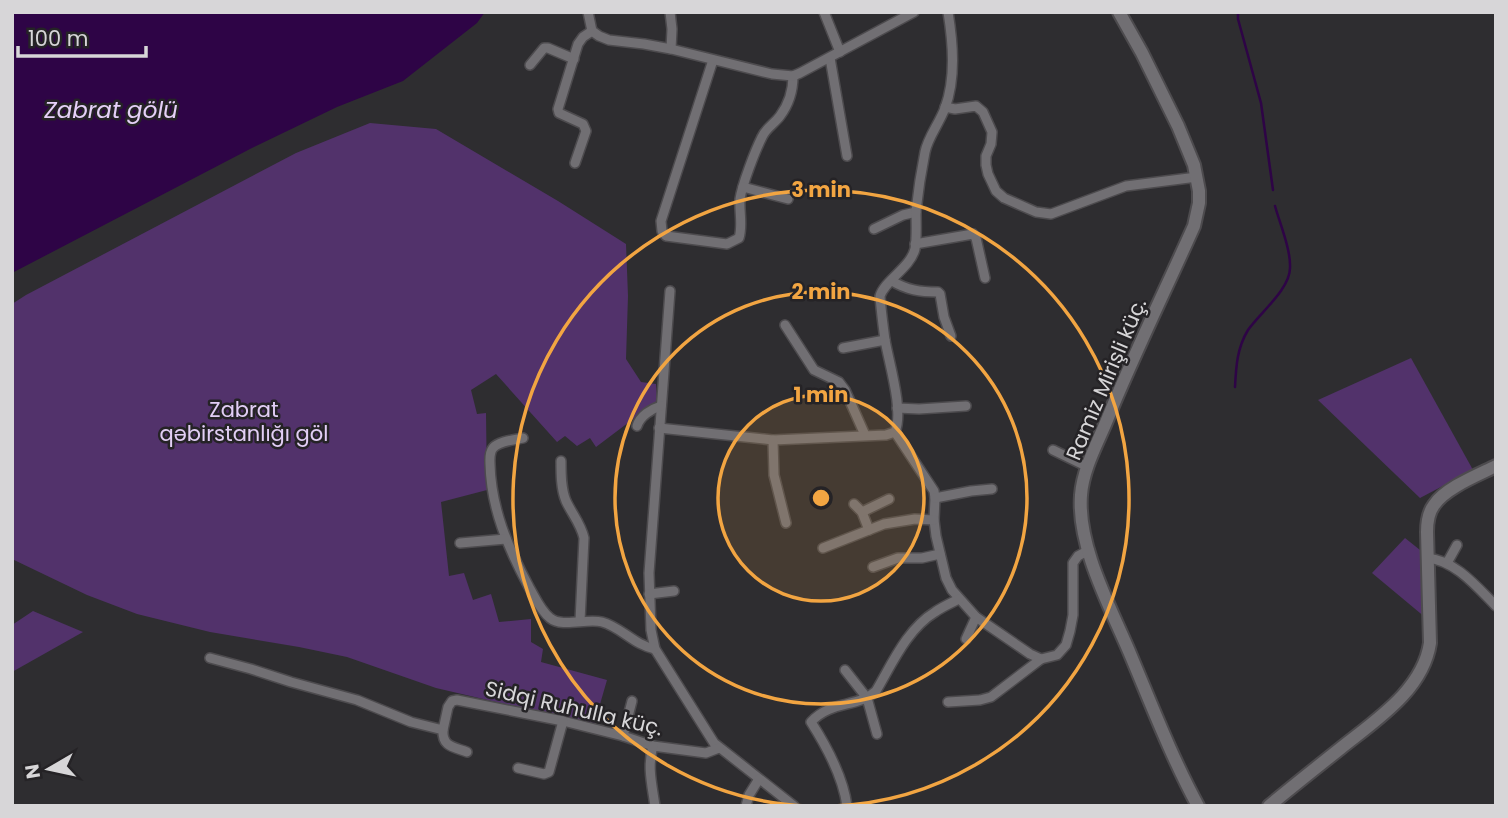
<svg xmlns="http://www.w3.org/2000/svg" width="1508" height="818" font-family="Poppins,sans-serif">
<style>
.green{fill:#52326b}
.water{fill:#2e0446}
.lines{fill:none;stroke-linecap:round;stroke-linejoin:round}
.stream{stroke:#2e0446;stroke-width:2.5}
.street-casing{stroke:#4d4b4e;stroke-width:12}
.secondary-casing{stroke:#4d4b4e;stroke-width:16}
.street{stroke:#716f73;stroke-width:9}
.secondary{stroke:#716f73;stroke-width:12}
.ring{fill:none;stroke:#f2a542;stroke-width:3.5}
.labels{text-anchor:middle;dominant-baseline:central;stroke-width:5;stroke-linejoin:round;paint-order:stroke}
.street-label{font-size:21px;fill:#d7d6d8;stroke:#252326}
.park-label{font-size:21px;fill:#e2cef5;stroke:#252326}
.water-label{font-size:23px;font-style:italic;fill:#e5d0f8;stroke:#252326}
.centre{fill:#f2a542;stroke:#252326;stroke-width:3.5}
.ring-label{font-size:21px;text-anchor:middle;font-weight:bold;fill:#f2a542;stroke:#252326;stroke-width:5;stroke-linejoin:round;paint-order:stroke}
</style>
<rect width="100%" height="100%" fill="#2e2d30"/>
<g class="green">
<path d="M370,123l66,6 122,72 68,43 2,52 -2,63 15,23 15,2 1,17 -61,46 -6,-9 -13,8 -12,-10 -8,6 -61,-68 -25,16 6,24 9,-1 1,77 -46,12 8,74 15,-3 9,27 18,-6 8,28 32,-3v23l12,7 -2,13 66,18 -13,45 -158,-37 -89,-31 -48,-10 -89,-15 -73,-18 -50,-19 -75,-36v-255l14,-9 270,-142z"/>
<path d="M1411,358l62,112 -53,28 -102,-98z"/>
<path d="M1405,538l15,12 6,68 -54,-45z"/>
<path d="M33,611l50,21 -71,40v-47z"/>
</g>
<path class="water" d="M12,12h473l-8,11 -74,58 -66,26 -87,42 -238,124z"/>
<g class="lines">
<g class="stream">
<path d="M1238,12v7l23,84 12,87"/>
<path d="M1235,387c1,-20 2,-39 13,-57 12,-17 42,-41 42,-62 1,-18 -10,-44 -15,-62"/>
</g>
<defs>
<g id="street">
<path d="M588,12l4,19"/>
<path d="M670,12l2,17 -1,20"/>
<path d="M824,12l16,40"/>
<path d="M830,58l17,98"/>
<path d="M713,60l-52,161 1,10 4,5 61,8 12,-6c4,-13 0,-26 1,-39 2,-14 15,-48 22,-62 4,-9 12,-13 18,-21 9,-12 13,-25 13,-40"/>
<path d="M530,65l14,-17h4l26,11"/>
<path d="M945,107l10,2 21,-3 7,6 9,20 -1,12 -5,12v9l2,9 8,17 8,7 32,14 15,2 75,-28 71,-9"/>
<path d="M575,163l11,-32 -3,-7 -24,-11 -1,-4 20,-65 5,-7 9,-6 7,5 10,4 35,4 27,5 101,25 21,2 7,-3 114,-61"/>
<path d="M743,187l45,12"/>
<path d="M874,229l29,-14 13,-3"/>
<path d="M915,244l58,-10 3,4 9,40"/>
<path d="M892,281c15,9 28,11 46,11l2,2 4,23 7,19"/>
<path d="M670,291l-21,282 2,57 4,19 59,94 80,63"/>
<path d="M785,325l29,45 25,12 6,8 20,45"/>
<path d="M843,348l42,-8"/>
<path d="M897,408l22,1 47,-3"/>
<path d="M637,426c3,-10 14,-17 24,-20"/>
<path d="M659,428l114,12 113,-5 9,-3c9,-21 -6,-69 -10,-92 -2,-15 -4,-30 -5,-44 5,-16 30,-28 35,-47 2,-12 1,-26 1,-38 2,-19 5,-39 9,-59 3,-15 14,-28 20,-44 11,-30 8,-65 3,-96"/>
<path d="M895,432l39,59 1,7 -1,22 2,16 10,42 6,12 24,27 54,37 11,5 16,-4 9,-10 4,-14 3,-16v-52l5,-7 11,-6"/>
<path d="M523,438c-9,2 -24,3 -30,10 -4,5 -3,11 -3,16 1,44 18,84 39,123 6,10 11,23 21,31 12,10 37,0 52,4 19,5 32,23 53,27"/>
<path d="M773,440l1,35 12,48"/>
<path d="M1053,450l35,17"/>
<path d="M561,461c0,13 0,28 5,40 6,13 15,23 18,37l-4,83"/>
<path d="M935,498l36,-7 21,-2"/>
<path d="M854,504l8,8 7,18"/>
<path d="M862,512l27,-13"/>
<path d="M460,543l46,-4"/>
<path d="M823,548l61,-24 31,-5 19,1"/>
<path d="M1427,558c28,2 50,29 69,48"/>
<path d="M1447,563l10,-18"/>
<path d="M873,567l25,-9h24l18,-4"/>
<path d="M649,594l25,-3"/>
<path d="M966,639l10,-22"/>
<path d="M210,658l41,11 40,13 66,18 54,22 32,8 5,-23 4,-6 5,-1 106,21 60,15 30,10 53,7 13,-5"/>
<path d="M845,670l22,28 10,36"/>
<path d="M948,702l32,-2 11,-3 50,-38"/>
<path d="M443,730c-1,17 11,17 24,22"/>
<path d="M623,736l9,-35"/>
<path d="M653,746c-6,20 -1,39 2,60"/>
<path d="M518,768l26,6 5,-2 14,-51"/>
<path d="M746,806l3,-11 10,-16"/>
<path d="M847,806c-4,-30 -20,-59 -36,-84 20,-22 47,-14 65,-31 16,-27 31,-62 59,-79 7,-5 16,-9 24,-13"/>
</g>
<g id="secondary">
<path d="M1119,12l23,41 36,73 16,39 5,26v12l-5,23c-29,65 -60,128 -87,194 -10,24 -24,49 -26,75 -4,52 30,113 50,161 21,50 41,102 67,150"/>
<path d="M1269,806c24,-20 48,-39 72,-58 35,-28 82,-58 89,-105l-3,-111c0,-10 1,-19 7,-27 11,-17 44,-30 62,-39"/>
</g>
</defs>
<use href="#street" class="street-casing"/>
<use href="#secondary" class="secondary-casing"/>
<use href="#street" class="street"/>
<use href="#secondary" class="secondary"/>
</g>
<circle cx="821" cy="498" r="103" fill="#f2a542" fill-opacity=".12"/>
<g class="ring">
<circle cx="821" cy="498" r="103"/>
<circle cx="821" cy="498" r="206"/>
<path d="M808 806A308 308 0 1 1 834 806"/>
</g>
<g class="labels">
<g class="street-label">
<text transform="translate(1106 379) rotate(-67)">Ramiz Mirişli küç.</text>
<text transform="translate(574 708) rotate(13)">Sidqi Ruhulla küç.</text>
</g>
<g class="park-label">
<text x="244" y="409">Zabrat<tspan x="244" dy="24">qəbirstanlığı göl</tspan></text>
</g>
<g class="water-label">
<text x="111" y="110">Zabrat gölü</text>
</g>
</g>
<circle cx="821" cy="498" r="10" class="centre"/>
<g class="ring-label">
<text x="821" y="197">3 min</text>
<text x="821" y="299">2 min</text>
<text x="821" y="402">1 min</text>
</g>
<rect width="1508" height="818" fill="none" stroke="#d7d6d8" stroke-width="28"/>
<g transform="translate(49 769) rotate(261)" stroke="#252326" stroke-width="5" paint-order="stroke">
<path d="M0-5L12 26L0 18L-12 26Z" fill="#d7d6d8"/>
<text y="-10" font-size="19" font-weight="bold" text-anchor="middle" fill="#d7d6d8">N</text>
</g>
<path d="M18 46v10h128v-10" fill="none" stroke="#d7d6d8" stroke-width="3.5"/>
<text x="28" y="46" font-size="21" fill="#d7d6d8" stroke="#252326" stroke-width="5" paint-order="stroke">100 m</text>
</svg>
